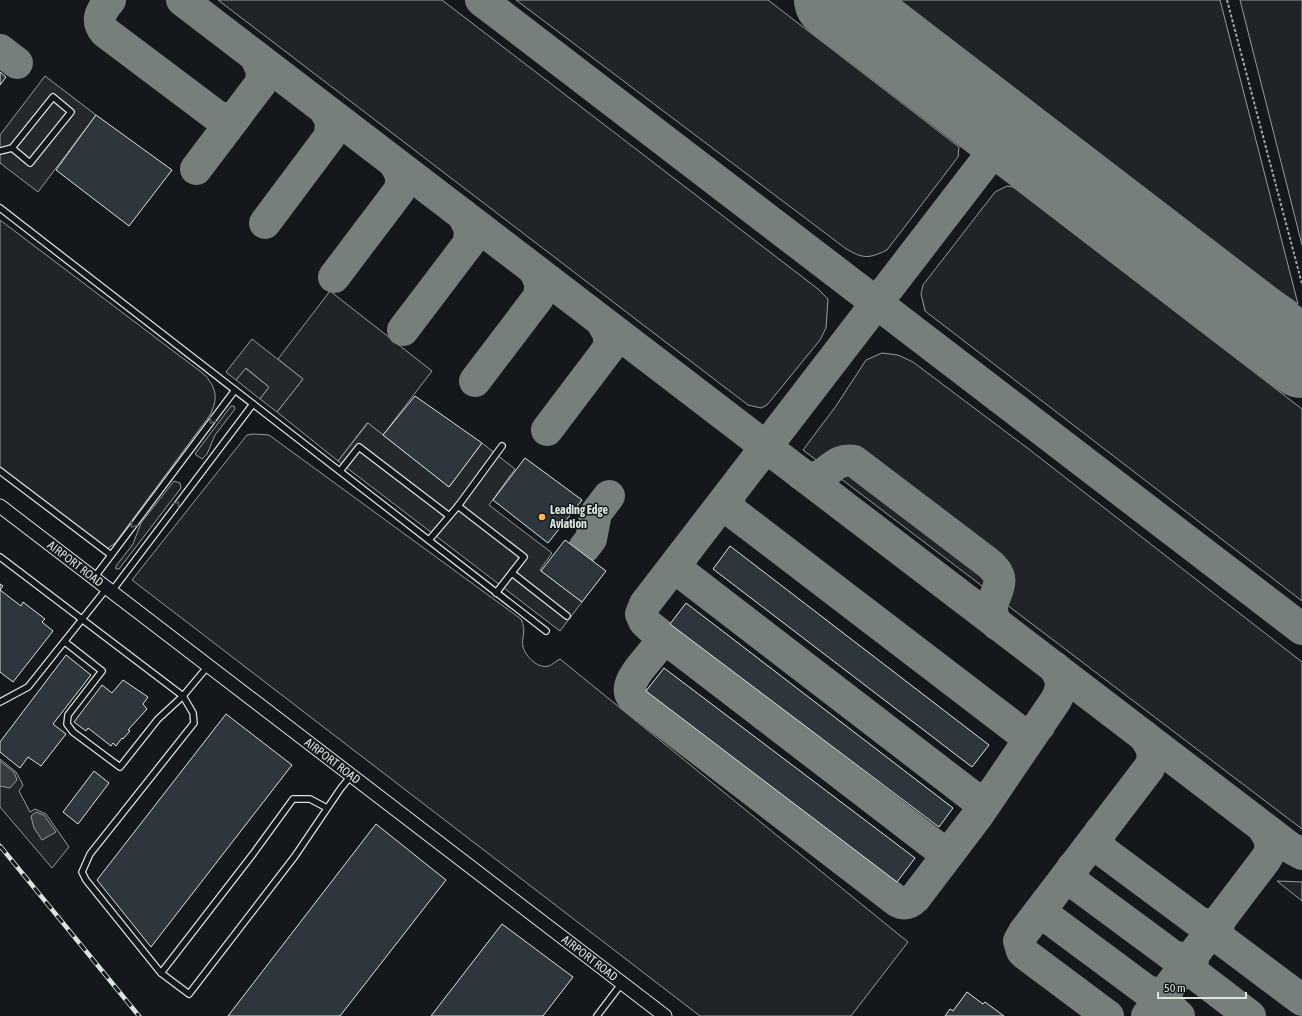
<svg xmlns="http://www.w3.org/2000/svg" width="1302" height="1016" font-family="'Asap Condensed',sans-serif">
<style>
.green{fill:#202428;stroke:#939e99}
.parking{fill:#24282b;stroke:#939e99}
.water{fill:#363b3e;stroke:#939e99}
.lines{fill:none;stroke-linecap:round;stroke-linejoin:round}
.taxiway{stroke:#767f7c;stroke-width:32}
.runway{stroke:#767f7c;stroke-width:80}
.building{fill:#2c363c;stroke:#d8e6dc}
.service-casing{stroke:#d8e6dc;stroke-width:8}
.tertiary-casing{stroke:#d8e6dc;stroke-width:15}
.path{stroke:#9da8a2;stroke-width:2;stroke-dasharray:3 2;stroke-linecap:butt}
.service{stroke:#14181c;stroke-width:5.5}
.tertiary{stroke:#14181c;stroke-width:13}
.rail-casing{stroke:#d8e6dc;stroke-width:4.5}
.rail{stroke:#14181c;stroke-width:3;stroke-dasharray:9;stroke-linecap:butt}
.oneway{stroke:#59605f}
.poi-dot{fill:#ffb74d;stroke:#14181c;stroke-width:1.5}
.labels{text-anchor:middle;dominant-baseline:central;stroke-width:3;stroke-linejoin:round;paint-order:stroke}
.poi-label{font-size:12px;font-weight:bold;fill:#d8e6dc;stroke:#14181c;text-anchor:start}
.street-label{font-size:12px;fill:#d8e6dc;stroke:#14181c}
</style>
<rect width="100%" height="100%" fill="#14181c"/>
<g class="green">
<path d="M218,0h224l376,289 10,10 -2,29 -6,12 -53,65 -6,3 -13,-3z"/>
<path d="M516,0h252l191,147 -1,10 -71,93c-19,9 -24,9 -42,-2z"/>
<path d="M900,0h320l78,304 -23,-16z"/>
<path d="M1240,0h62v245z"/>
<path d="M1007,186l6,1 289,222v192l-377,-290 -4,-17 2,-9 72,-93z"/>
<path d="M0,220l205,155c12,14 13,24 5,40l-95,128 -9,7 -106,-79z"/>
<path d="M330,291l102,80 -49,64 -16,-12 -29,38 -61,-49 26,-33 -25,-20z"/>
<path d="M882,353l16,2 15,7 117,88 272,212v167l-499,-379 33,-44 30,-46z"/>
<path d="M245,368l24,19 -9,12 -24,-19z"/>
<path d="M231,406h3l1,3 -20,26 -8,19 -5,5 -7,-5z"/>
<path d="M254,434l15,1 252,184c6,13 0,18 2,28 3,10 15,22 26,19 3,-1 7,-5 11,-7l348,283 -57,74h-151l-568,-436 115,-145z"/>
<path d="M174,481l6,2 1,5 -62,81h-3v-3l17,-22 8,-21z"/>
<path d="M0,759l16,13 7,13 -4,6 11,21 5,-3 11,5 23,33 -17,21 -52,-61z"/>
<path d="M1277,881l25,1v19z"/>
</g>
<g class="parking">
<path d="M45,76l51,39 -58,77 -38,-29v-28z"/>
<path d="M252,339l51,40 -26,33 -17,-13 9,-12 -23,-19 -10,12 -10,-8z"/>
<path d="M368,423l81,64 33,-44 33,26 -26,36 63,48 -12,17 42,32 -22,29 -222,-170z"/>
</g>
<g class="water">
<path d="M0,761l14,11 3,8 -7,8 -10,-2z"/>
<path d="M36,812l8,3 12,17 -14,8 -8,-12 -3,-12z"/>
</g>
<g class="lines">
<g class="taxiway">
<path d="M110,0c-9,11 -15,20 -5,32l113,85 11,2 7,-3"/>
<path d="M182,0l1107,847 13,7"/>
<path d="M481,0l821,629"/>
<path d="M0,50l17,13"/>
<path d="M987,160c20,-20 30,-16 52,-3"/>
<path d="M196,169l65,-86 1,-13 -7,-14"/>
<path d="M265,223l65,-87 1,-15 -6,-11"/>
<path d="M334,277l65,-86c4,-11 2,-19 -5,-28"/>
<path d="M403,330l66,-87 1,-14 -7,-14"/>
<path d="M475,381l63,-83c4,-11 2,-20 -5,-29"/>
<path d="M547,430l62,-82v-13l-7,-13"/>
<path d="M801,474c26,13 28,-18 53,-13l133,101c31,24 -8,35 10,62"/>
<path d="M730,495l-2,10 6,8 285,218 10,2 10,-7"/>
<path d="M584,548l7,-9 5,-26 13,-17"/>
<path d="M683,555c-5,10 -4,15 4,22l286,220 9,2 10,-5"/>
<path d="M654,630l5,6v8c-8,14 -39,39 -26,54l264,203c7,4 12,3 18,-3l63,-83 78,-115c7,-13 6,-21 -2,-33"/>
<path d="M1100,832l-2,9 5,10 97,72 10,2 9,-3"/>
<path d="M955,845l-7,4 -10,-1 -289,-222 -5,-5 -3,-7 4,-10 347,-451c10,-20 -4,-32 -18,-46"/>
<path d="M1073,867l-1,10 5,8 96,71 13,3 8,-5"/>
<path d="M1047,902l-1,10 4,7 97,72 11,3 9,-4"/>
<path d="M1219,922l-1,11 4,7 80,60"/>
<path d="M1194,954l-2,11 3,9 55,42"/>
<path d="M1167,990l-1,14 13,12"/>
<path d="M1108,1016l-83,-62 -3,-3 -3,-10 5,-9 125,-164c7,-12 3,-21 -5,-32"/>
<path d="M1147,1016l119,-157c7,-11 5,-20 -3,-31"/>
</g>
<path class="runway" d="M834,0l468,358"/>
</g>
<g class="building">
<path d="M0,72l6,5 -6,8z"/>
<path d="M96,115l76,55 -43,56 -73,-56z"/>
<path d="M415,396l67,47 -33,44 -66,-52z"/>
<path d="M525,458l57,42 -34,43 -55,-43z"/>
<path d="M565,540l41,31 -24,31 -41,-31z"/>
<path d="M730,546l259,199 -17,22 -259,-198z"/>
<path d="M0,584l3,2 -3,4 21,16 2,-4 22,17 -3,3 11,9 -40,51 -13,-10z"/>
<path d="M686,603l267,205 -14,19 -269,-203z"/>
<path d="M66,655l25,20 -38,49 13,10 -25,32 -13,-9 -8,11 -20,-16v-10z"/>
<path d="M664,668l251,190 -18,24 -251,-191z"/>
<path d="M123,680l25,17 -5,7 4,5 -19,21 2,1 -7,8 -1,-1 -6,8 -3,-3 -2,3 -23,-18 -2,3 -12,-9 28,-37 10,8z"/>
<path d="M226,714l66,51 -141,182 -54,-67z"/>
<path d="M94,771l15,12 -31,41 -15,-12z"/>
<path d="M376,824l70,56 -106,136h-112z"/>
<path d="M502,924l71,53 -30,39h-112z"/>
<path d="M967,992l16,12 2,-2 19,14h-59l5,-7 3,2z"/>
</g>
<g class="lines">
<defs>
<g id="service">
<path d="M0,151l12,-3 41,-51 18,15 -41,51 -18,-15"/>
<path d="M0,208l546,423"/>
<path d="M0,471l111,84"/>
<path d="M340,471l19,-24 89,68"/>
<path d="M458,506l66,51 -28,36"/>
<path d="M429,540l29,-34 44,-60"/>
<path d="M0,557l183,139 25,-30"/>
<path d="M512,573l55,43"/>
<path d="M94,578l141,-188"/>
<path d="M112,591l141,-187"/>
<path d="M65,642l37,29 -34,44 -1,9 6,8 47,35 38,-48 25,-23 10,17 1,10 -104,131 -8,18 4,8 75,93 92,-119 40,-55h17l17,9"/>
<path d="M0,702l28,-15 79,-99"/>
<path d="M161,973l28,21 106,-138 46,-68 10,-12"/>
<path d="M597,1016l25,-33"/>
</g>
<g id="tertiary">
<path id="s1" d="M0,506l665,510"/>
</g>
</defs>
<use href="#service" class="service-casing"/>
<use href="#tertiary" class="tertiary-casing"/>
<path class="path" d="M1227,0l75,284"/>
<use href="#service" class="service"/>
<use href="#tertiary" class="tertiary"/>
<defs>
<path id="rail" d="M0,846l139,170"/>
</defs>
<use href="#rail" class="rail-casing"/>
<use href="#rail" class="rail"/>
</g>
<defs><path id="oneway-chevron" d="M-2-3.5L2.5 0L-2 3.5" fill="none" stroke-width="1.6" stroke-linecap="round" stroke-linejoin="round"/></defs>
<g class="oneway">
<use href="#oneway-chevron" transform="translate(212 421) rotate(127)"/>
<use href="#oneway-chevron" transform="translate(177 504) rotate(-53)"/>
<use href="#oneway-chevron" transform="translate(133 525) rotate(127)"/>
</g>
<circle class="poi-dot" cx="542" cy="517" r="4"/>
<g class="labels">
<g class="poi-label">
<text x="550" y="510">Leading Edge<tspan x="550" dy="14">Aviation</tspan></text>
</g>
<g class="street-label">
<text stroke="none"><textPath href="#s1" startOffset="95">AIRPORT ROAD</textPath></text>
<text stroke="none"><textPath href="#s1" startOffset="419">AIRPORT ROAD</textPath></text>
<text stroke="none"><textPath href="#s1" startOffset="743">AIRPORT ROAD</textPath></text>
</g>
</g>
<path d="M1158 992v6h88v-6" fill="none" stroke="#d8e6dc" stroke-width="2"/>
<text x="1164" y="992" font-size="12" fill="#d8e6dc" stroke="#14181c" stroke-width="3" paint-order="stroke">50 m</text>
</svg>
